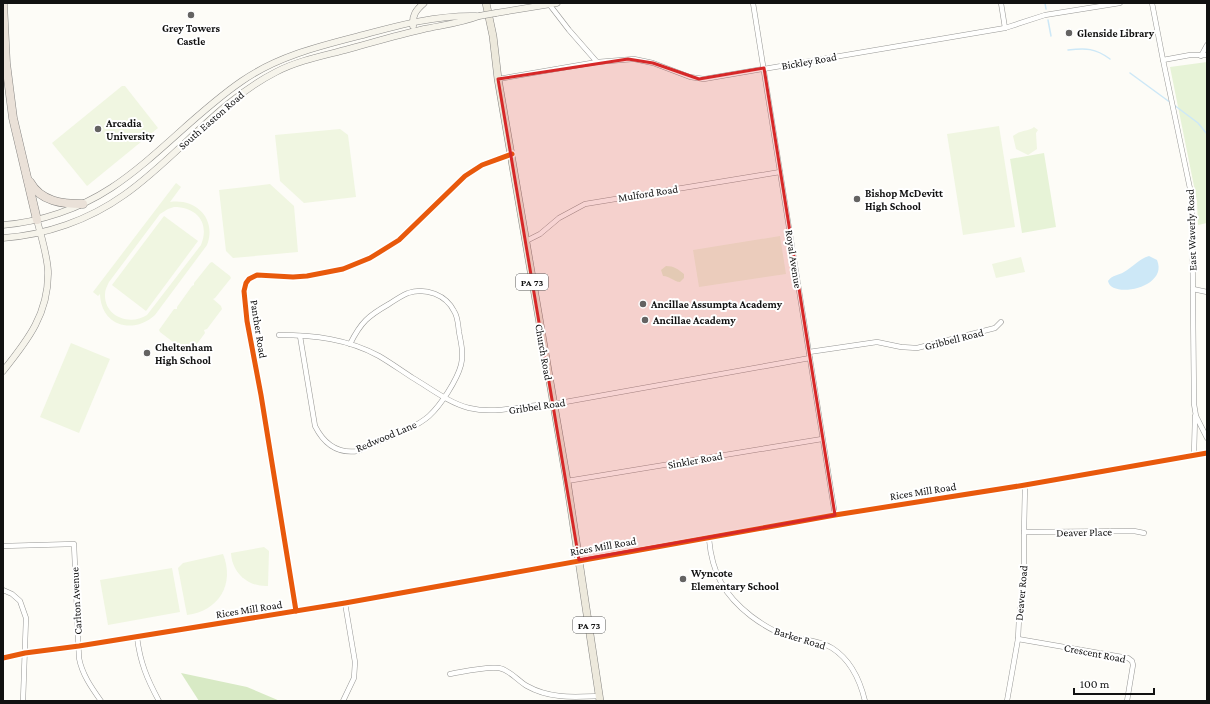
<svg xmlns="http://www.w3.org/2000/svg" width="1210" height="704" font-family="'Crimson Pro',serif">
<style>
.green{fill:#e7f3d7}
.forest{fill:#d8eac5}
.pitch{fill:#f0f6e1;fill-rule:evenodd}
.water{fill:#cde8f7}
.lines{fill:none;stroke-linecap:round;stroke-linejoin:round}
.stream{stroke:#cde8f7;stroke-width:1.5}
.minor-casing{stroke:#979795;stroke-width:5.5}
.tertiary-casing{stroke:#979795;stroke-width:6}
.secondary-casing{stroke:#8e8d8b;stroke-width:7}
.primary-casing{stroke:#858482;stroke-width:8}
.motorway-casing{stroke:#858482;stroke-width:9}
.minor{stroke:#fffffe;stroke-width:4.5}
.tertiary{stroke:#fffffe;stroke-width:5.5}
.secondary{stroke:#f6f4eb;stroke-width:6}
.primary{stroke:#ede9dc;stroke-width:7}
.motorway{stroke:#eae1d8;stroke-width:8}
.secondary-bridge-casing{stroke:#8e8d8b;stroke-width:7;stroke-linecap:butt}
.secondary-bridge{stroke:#f6f4eb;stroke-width:6}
.cycleway-casing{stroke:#fff;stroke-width:8}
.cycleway{stroke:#e8590c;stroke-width:5}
.marked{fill:#d62828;fill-opacity:0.2;stroke:#d62828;stroke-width:3;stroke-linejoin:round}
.poi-dot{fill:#646362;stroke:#fff;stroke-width:1.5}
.labels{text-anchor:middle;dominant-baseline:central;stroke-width:4;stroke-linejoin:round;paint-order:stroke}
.shield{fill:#fff;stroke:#585858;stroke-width:1}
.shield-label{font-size:10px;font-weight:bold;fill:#111}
.poi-label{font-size:11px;font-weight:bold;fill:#111;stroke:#fff;text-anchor:start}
.street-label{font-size:11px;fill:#111;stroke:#fff}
</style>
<rect width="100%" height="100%" fill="#fdfcf7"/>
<g class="green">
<path d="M1207,62v161l-9,2 -1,-24 -27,-134z"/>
<path d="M1044,153l12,74 -34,6 -12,-74z"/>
<path d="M666,266c8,0 12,3 18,8v4l-4,4c-6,0 -10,-6 -17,-6l-2,-6z"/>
</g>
<path class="forest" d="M181,673l66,14 33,14h-81z"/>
<g class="pitch">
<path d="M122,86h3l33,42 -71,58 -35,-43z"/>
<path d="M999,126l16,101 -52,8 -16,-101z"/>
<path d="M1034,127l4,3 -2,3 1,16 -9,6 -12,-6 -3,-13c9,-7 15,-4 21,-9z"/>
<path d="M340,129l8,6 8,62 -52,6 -24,-22 -5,-46z"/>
<path d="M176,183l5,4 -11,15c26,-4 47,17 37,43l-52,70c-22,20 -54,11 -55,-21l-2,2 -5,-4zM174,207c23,0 36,16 27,38l-54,70c-17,11 -43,2 -42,-21 0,-4 2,-8 4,-12l51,-68 8,-5z"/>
<path d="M270,184l24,22 4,46 -65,6 -7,-7 -7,-61z"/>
<path d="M164,216l34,25 -52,70 -34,-26z"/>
<path d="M780,236l6,38 -87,13 -6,-37z"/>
<path d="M1021,257l4,15 -29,6 -4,-14z"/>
<path d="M212,262l18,14 1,2 -16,20 -2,1 8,7 1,3 -15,20 -3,1 1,3 -14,19h-5l-26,-20 -1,-2 15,-21h3v-2l15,-21 2,-1v-2l16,-20z"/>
<path d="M71,343l39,16 -31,74 -39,-16z"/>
<path d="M264,547l5,4 -1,35c-20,1 -36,-13 -37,-33z"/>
<path d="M223,554c12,30 -4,57 -36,61l-9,-47 5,-5z"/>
<path d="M172,568l8,44 -72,13 -8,-45z"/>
</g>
<path class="water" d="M1149,256l8,4c12,28 -46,39 -49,21 5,-7 10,-5 16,-9 9,-5 15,-13 25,-16z"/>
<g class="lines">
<g class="stream">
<path d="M1045,3l1,6"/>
<path d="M1048,20l3,16"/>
<path d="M1068,50c18,-2 27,-2 42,9"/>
<path d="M1130,73l41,30"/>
<path d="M1174,105l24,18 9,11"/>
</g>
<defs>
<g id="minor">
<path d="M753,3l82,512"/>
<path d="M1001,3l4,25"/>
<path d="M1152,3l11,57 29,138 2,206 2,12 11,22"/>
<path d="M549,4l20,26 28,32"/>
<path d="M1201,56l6,-11"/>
<path d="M1163,60l27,-5h17"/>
<path d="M498,79l99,-17 37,-3 19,4 37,14 14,2 301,-51 40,-13 75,-12"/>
<path d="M526,241l14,-7 19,-16 26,-14 195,-32"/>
<path d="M1193,289l14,3"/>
<path d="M279,335c35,0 69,4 100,21 12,7 23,15 34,22 17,10 36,25 56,30 29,7 56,-4 85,-4l256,-46"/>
<path d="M300,336l15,90c9,18 23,28 43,25 21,-11 54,-20 71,-35 12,-11 28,-36 32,-51 3,-11 0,-22 -2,-33 -1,-7 -1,-15 -5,-21 -8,-16 -28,-24 -46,-18 -7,3 -13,7 -19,11 -21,12 -28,18 -39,40"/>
<path d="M809,352l68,-10 24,5 16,1 78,-20 6,-6"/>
<path d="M1194,455l1,-39"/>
<path d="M567,481l255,-42"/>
<path d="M1024,532l110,-1 10,2"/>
<path d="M709,539c3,34 15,56 42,77 12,9 23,16 37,20 15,4 31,4 44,12 19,12 28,32 33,53"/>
<path d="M3,546l71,-2 5,114c3,16 12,29 22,43"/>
<path d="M3,590l9,4 8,7 6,17 -3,83"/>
<path d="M296,611l-35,-216 -14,-74 -3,-30 2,-8 3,-4 8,-4 36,2 14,-1 36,-7 27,-11 29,-18 66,-64 17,-11 30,-11"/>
<path d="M137,637c3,25 10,42 22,64"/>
<path d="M1018,639l110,19 4,3 1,4 -6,36"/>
<path d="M450,674c12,-2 37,-8 49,-6 11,2 19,13 28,18 23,13 47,11 72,10"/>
<path d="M343,701l11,-23 1,-16 -10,-59"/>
<path d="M1007,701l11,-62 1,-21 5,-35v-51l1,-47"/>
</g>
<path id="tertiary" d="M3,658l22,-5 54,-7 266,-43 490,-88 190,-30 182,-32"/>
<g id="secondary">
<path d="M496,13l61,-10"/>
<path d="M413,26c-1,-11 3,-16 11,-23"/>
<path d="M3,225c37,-3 76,-16 108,-37 47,-31 84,-75 131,-107 36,-25 78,-35 121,-46 36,-10 75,-20 113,-19"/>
<path d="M3,238c43,-3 86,-18 121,-43 53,-37 93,-93 152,-123 21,-11 46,-16 69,-22 26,-7 52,-15 79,-21 19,-4 37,-6 55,-13"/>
<path d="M3,371c25,-31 46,-58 45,-100 -1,-17 -7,-35 -11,-51"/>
</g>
<path id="primary" d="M486,3l7,33 5,43 69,402 33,220"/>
<g id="motorway">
<path d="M3,3l3,60 7,55 24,102"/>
<path d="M30,182c11,20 33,22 53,22"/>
</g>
</defs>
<use href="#minor" class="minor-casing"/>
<use href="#tertiary" class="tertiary-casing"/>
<use href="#secondary" class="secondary-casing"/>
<use href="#primary" class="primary-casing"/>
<use href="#motorway" class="motorway-casing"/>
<use href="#minor" class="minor"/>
<use href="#tertiary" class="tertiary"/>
<use href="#secondary" class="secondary"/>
<use href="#primary" class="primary"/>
<use href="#motorway" class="motorway"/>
<defs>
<path id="secondary-bridge" d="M479,16l17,-3"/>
</defs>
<use href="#secondary-bridge" class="secondary-bridge-casing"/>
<use href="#secondary-bridge" class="secondary-bridge"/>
<defs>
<g id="cycleway">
<path d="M296,611l-35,-216 -14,-74 -3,-30 2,-8 3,-4 8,-4 36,2 14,-1 36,-7 27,-11 29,-18 66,-64 17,-11 30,-11"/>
<path d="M3,658l22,-5 54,-7 266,-43 490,-88 190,-30 182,-32"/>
</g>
</defs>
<use href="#cycleway" class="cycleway-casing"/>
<use href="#cycleway" class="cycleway"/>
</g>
<path class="marked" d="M628,59l25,4 46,16 65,-11 71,447 -256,45 -81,-481z"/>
<g class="poi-dot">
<circle cx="191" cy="15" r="4"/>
<circle cx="1069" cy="33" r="4"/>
<circle cx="98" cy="129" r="4"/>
<circle cx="857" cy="199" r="4"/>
<circle cx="643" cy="304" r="4"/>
<circle cx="645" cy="320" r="4"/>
<circle cx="147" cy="353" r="4"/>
<circle cx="683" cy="579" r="4"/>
</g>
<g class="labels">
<g class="shield">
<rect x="516" y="274" width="32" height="16" rx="3"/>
<rect x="573" y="617" width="32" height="16" rx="3"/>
</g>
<g class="shield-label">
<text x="532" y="282">PA 73</text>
<text x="589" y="625">PA 73</text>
</g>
<g class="poi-label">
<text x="191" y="28" text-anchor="middle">Grey Towers<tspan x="191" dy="13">Castle</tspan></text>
<text x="1077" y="33">Glenside Library</text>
<text x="106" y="123">Arcadia<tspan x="106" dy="13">University</tspan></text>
<text x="865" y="193">Bishop McDevitt<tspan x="865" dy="13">High School</tspan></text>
<text x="651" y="304">Ancillae Assumpta Academy</text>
<text x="653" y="320">Ancillae Academy</text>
<text x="155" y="347">Cheltenham<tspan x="155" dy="13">High School</tspan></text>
<text x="691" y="573">Wyncote<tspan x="691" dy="13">Elementary School</tspan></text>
</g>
<g class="street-label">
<text transform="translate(809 61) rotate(-10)">Bickley Road</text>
<text transform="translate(211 120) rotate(-41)">South Easton Road</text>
<text transform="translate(648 193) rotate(-9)">Mulford Road</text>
<text transform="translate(1191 230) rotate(-92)">East Waverly Road</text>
<text transform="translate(794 259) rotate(81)">Royal Avenue</text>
<text transform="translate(259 329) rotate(81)">Panther Road</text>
<text transform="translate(954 339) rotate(-14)">Gribbell Road</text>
<text transform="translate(544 352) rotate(80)">Church Road</text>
<text transform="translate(537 406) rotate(-8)">Gribbel Road</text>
<text transform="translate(386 436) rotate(-23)">Redwood Lane</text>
<text transform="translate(695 460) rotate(-10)">Sinkler Road</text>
<text transform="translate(923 491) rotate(-9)">Rices Mill Road</text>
<text transform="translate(1084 532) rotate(-1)">Deaver Place</text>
<text transform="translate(603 546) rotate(-10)">Rices Mill Road</text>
<text transform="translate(1021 593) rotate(-85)">Deaver Road</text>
<text transform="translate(76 601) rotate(-93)">Carlton Avenue</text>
<text transform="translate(249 609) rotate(-9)">Rices Mill Road</text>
<text transform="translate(800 638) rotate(17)">Barker Road</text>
<text transform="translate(1095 653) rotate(11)">Crescent Road</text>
</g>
</g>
<rect width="1210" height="704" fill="none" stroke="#111111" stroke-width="8"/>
<path d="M1074 688v6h80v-6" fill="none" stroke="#111111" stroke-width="2"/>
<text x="1080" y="688" font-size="12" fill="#111111" stroke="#ffffff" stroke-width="3" paint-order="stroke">100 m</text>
</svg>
